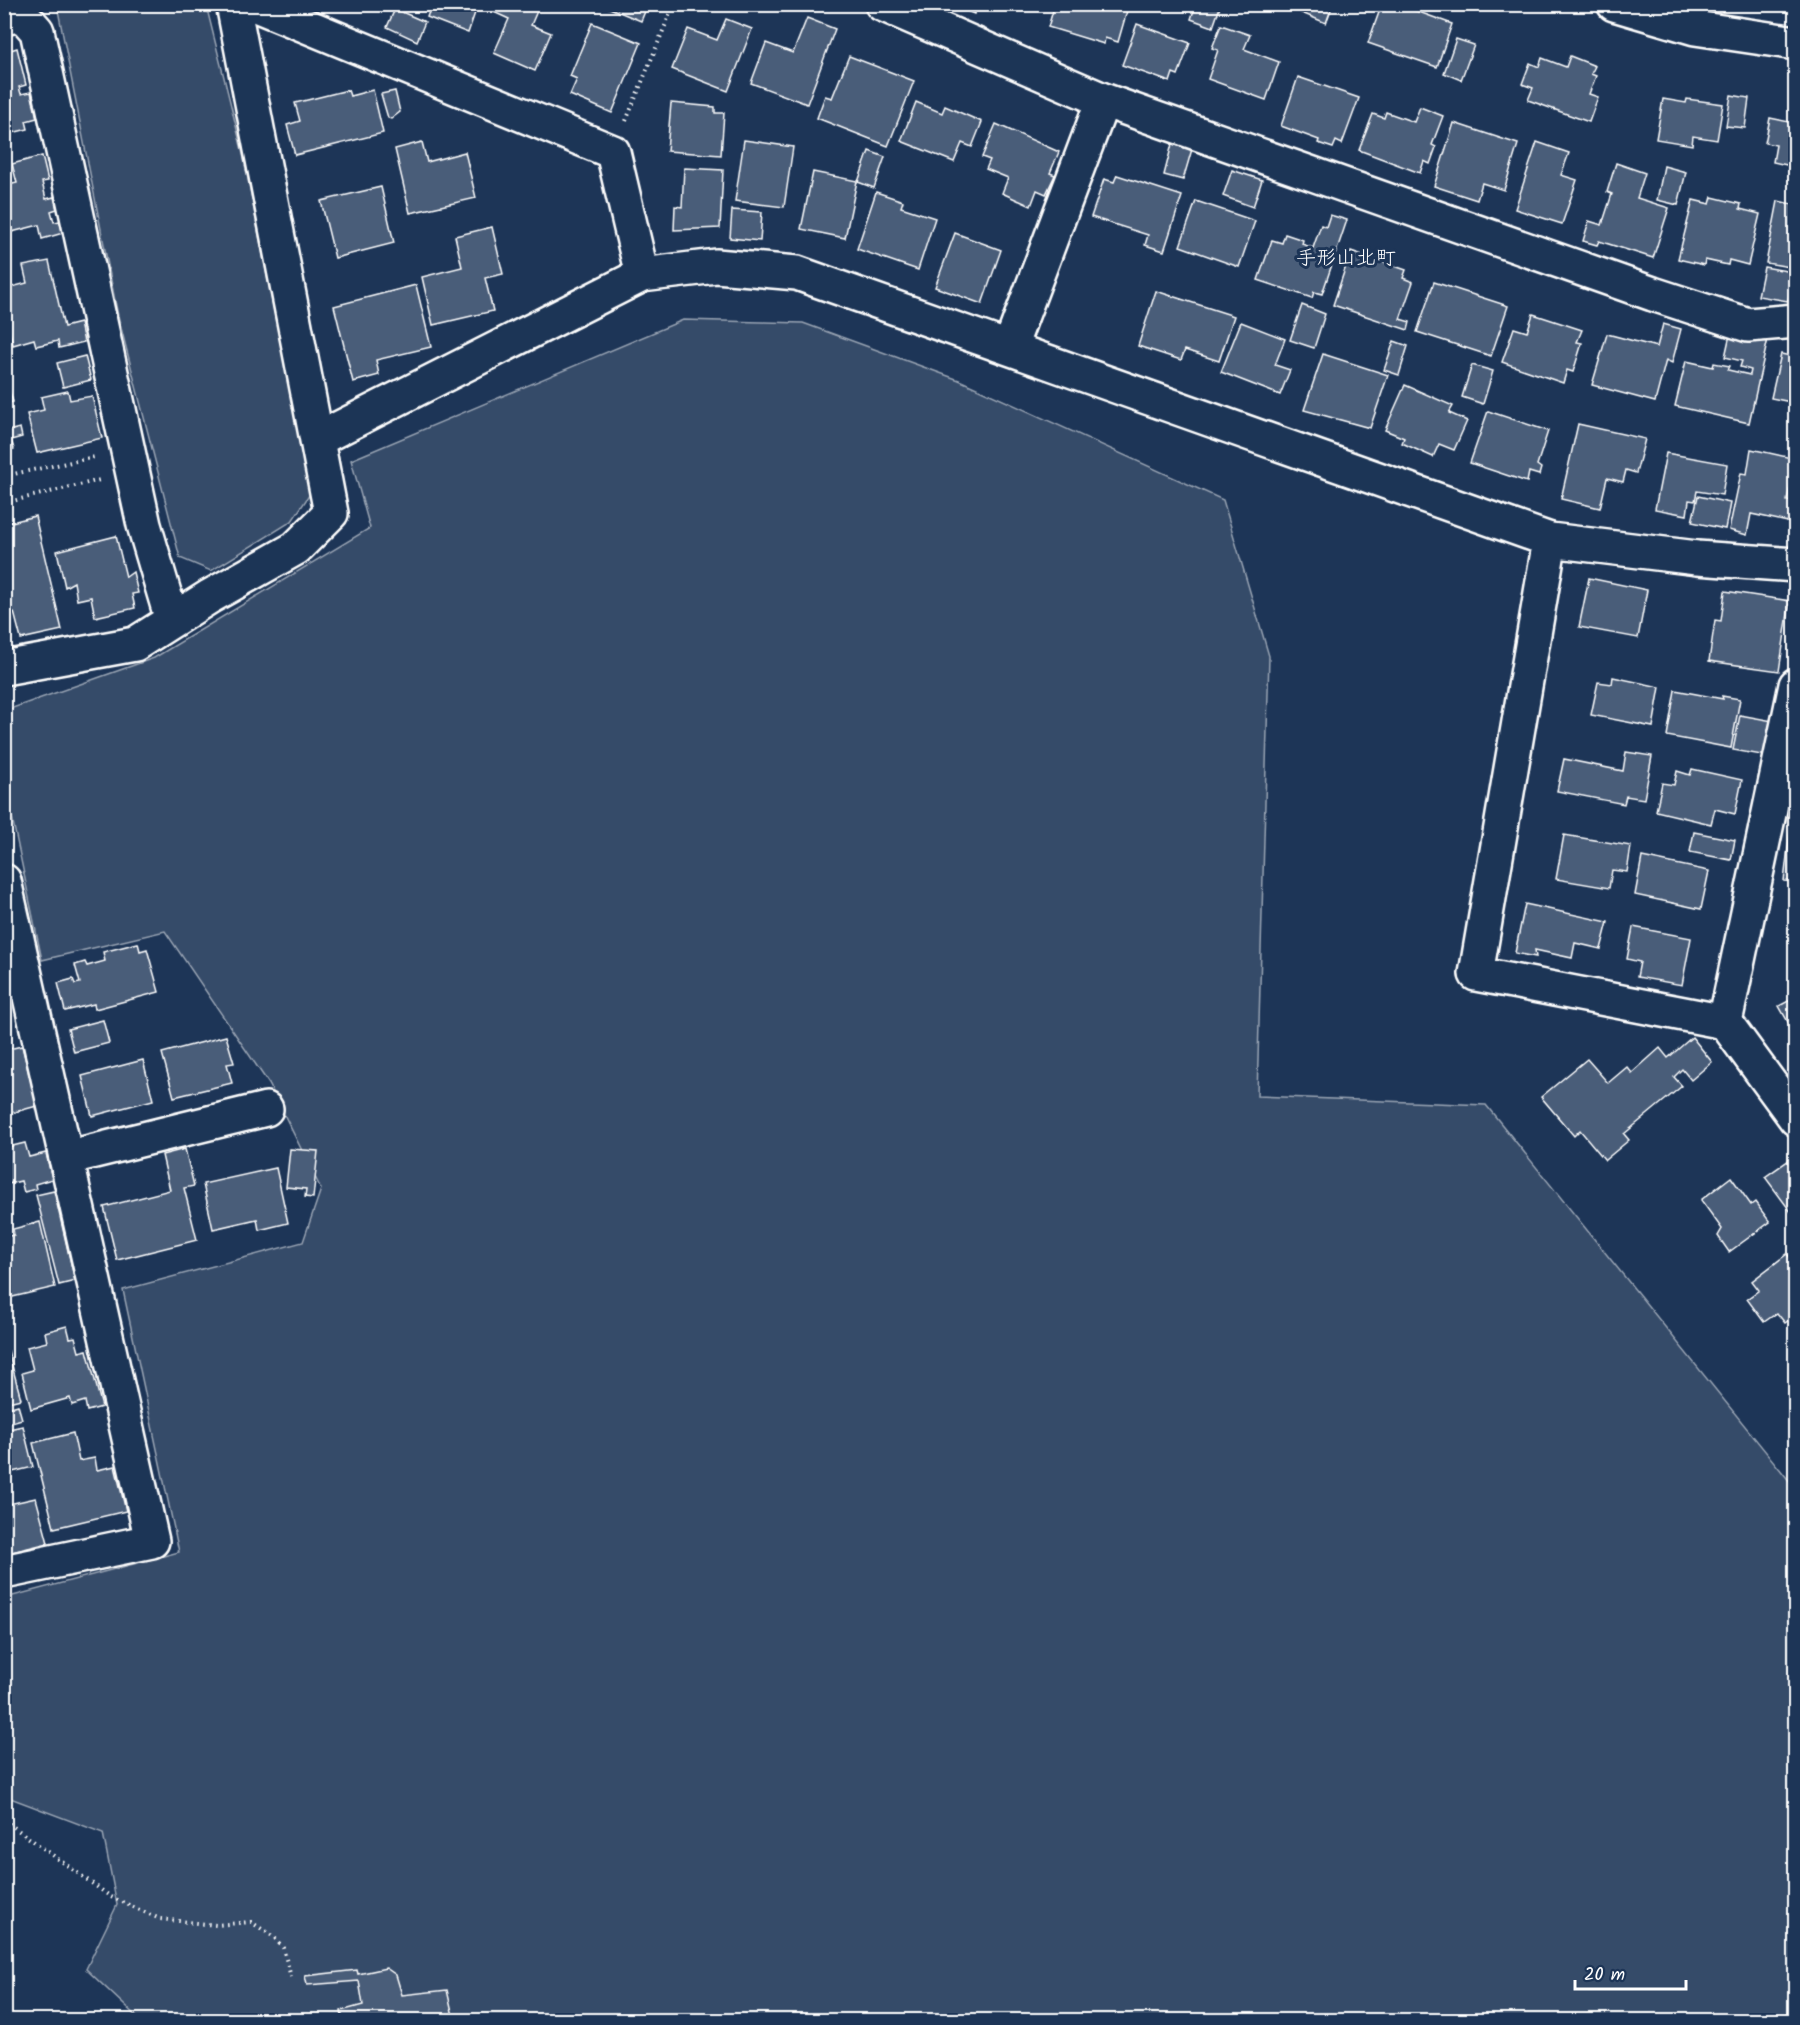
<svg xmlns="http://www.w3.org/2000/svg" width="1800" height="2025" font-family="Kalam,'Klee One',sans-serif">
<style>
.green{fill:#364b69;stroke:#9aa5b4;stroke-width:1.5}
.building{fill:#4a5d79;stroke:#fff;stroke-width:1.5}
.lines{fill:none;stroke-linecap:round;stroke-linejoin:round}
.minor-casing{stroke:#fff;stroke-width:38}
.primary-casing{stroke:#fff;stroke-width:38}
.path{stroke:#fff;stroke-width:4;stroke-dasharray:1.5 4.5;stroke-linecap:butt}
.minor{stroke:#1d3557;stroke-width:33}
.primary{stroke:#1d3557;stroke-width:33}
.labels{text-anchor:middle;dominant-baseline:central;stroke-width:6;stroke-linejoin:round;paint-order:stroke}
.quarter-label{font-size:20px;fill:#fff;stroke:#1d3557}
</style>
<rect width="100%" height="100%" fill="#1d3557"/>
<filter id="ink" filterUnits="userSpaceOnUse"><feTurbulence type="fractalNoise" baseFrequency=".0167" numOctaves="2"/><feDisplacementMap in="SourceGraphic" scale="12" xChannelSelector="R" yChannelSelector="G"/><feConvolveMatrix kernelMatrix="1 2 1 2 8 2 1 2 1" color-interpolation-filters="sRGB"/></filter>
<g filter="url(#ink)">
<g class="green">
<path d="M57,5h149l37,149 67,340 -18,27 -81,50 -31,-13 -62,-242z"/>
<path d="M683,320l120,3 156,57 264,120 46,156 -12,440 229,9 309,383v532h-1655l-54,-51 31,-64 -14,-72 -98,-37v-198l174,-46 -56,-262 180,-48 18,-53 -52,-105 -104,-153 -123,29 -37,-176 -1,-73 150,-53 216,-130 -19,-68z"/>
</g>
<g class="building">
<path d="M432,4h46l-10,29 -41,-16z"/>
<path d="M492,4h48l-9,21 20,8 -16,38 -41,-18 15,-34 -20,-9z"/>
<path d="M600,4h48l-7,17z"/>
<path d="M958,4h20l-4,10 -17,-7z"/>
<path d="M1055,4h74l-11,38 -13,-4 -1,6 -56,-17z"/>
<path d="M1196,4h25l-8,23 -22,-8z"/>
<path d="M1280,4h53l-7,19z"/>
<path d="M1382,4h15l55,20 -15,43 -69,-24z"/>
<path d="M395,9l30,13 -8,19 -30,-14z"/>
<path d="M807,18l28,11 -28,75 -56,-21 15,-40 27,10z"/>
<path d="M726,19l26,10 -24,62 -56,-22 16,-40 29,11z"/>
<path d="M592,23l49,20 -29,70 -42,-18 7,-16 -7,-3z"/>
<path d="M1137,24l53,19 -12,32 -5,-2 -3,9 -48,-17z"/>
<path d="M1221,25l29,10 -6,14 35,13 -13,38 -58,-21 10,-29 -6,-2z"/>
<path d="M1456,39l18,6 -13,35 -17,-7z"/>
<path d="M17,48l9,37 -7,2 2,7 10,-2 6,26 -11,3 2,8 -24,6v-83z"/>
<path d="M849,56l65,25 -26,65 -71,-28 8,-22 7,2z"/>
<path d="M1570,56l25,10 -4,8 5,2 -7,18 9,3 -9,25 -61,-22 5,-12 -11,-4 8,-21 9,4 3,-9 24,9z"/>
<path d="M1298,77l61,21 -17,46 -6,-3 -3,7 -15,-5 1,-3 -38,-14z"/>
<path d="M348,90l2,6 23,-6 10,43 -88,22 -8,-30 13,-4 -5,-18z"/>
<path d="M395,91l5,21 -9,7 -3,-1 -7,-24z"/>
<path d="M1731,95l18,3 -4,30 -19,-2z"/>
<path d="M1663,99l23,4 1,-4 36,5 -6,36 -24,-4 -1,9 -36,-6z"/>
<path d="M916,102l26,11 3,-7 37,16 -10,25 -10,-4 -8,19 -53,-21z"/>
<path d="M671,103l44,4v6h9l-3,42 -54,-4z"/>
<path d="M1420,107l23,9 -11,29 4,2 -6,17 -6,-3 -4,12 -61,-23 14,-36 11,4 2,-6 28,10z"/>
<path d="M1770,118l24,5 2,44 -23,-5 3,-17 -11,-2z"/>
<path d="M1454,123l64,21 -14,46 -22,-7 -5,17 -43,-14z"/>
<path d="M996,124l63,28 -9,21 5,2 -9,19 -9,-4 -6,16 -29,-13 6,-15 -22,-9 4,-9 -8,-3z"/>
<path d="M744,140l49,7 -9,60 -49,-6z"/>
<path d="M422,142l5,20 38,-10 11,46 -66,15 -15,-64z"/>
<path d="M1537,142l32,11 -8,22 16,5 -15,44 -47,-15z"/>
<path d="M1172,144l20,5 -9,31 -19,-5z"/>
<path d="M869,151l16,6 -11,31 -16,-6z"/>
<path d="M42,156l6,25 -6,1 4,17 8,-2 3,12 -6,2 3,11 6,-1 3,12 -21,6 -3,-14 -35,9v-48l13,-3 -5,-19z"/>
<path d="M1616,163l29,10 -8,25 32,10 -16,50 -54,-17 -2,4 -14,-4 6,-20 13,4 10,-31 -5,-2z"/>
<path d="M1664,166l22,6 -8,33 -21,-5z"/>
<path d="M684,168l39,2 -3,58 -46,2 1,-24 7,1z"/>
<path d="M1232,170l30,10 -9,27 -30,-11z"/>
<path d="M813,172l44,9 -12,57 -44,-9z"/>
<path d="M1117,175l65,21 -18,55 -19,-6 3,-10 -57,-18 13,-38 10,3z"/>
<path d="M381,187l13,56 -59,15 -14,-57z"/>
<path d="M876,192l27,9 -2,6 34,11 -17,52 -61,-21z"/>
<path d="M1712,197l29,7 -1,5 20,5 -12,51 -19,-5 -1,5 -23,-5 -1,5 -26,-6 15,-59 17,4z"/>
<path d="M1196,201l59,20 -16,46 -59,-21z"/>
<path d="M1778,201l18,4v63l-30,-5z"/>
<path d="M732,210l30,2 -2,29 -30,-3z"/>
<path d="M1330,215l17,5 -25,74 -8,-2 -2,6 -54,-18 14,-40 10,3 3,-9 18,6 -1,4 11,4 8,-23 5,2z"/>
<path d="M492,227l11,47 -18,4 8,33 -60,14 -11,-48 40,-10 -7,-31z"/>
<path d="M955,233l46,17 -19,54 -47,-17z"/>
<path d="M1351,251l55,19 -3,8 10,4 -13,37 10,3 -2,8 -75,-25z"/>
<path d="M49,261l15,66 16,-4 4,19 -25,6 -1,-7 -22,5 -2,-7 -21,6 -9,-36v-20l23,-6 -4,-17z"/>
<path d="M1764,267l29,5 -5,29 -30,-5z"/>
<path d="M1434,282l74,24 -17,50 -74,-24z"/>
<path d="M416,285l15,62 -55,13 3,15 -26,7 -19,-76z"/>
<path d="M1156,291l78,25 -15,45 -34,-11 -4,10 -43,-14z"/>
<path d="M1302,305l23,9 -11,34 -24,-8z"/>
<path d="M1533,314l49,16 -5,12 5,1 -9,29 -6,-2 -4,13 -61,-21 12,-34 13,4z"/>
<path d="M1241,322l44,17 -10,26 15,5 -10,25 -59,-23z"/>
<path d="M1663,324l18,5 -9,34 -6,-3 -11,42 -63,-17 15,-51 50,13z"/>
<path d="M1731,330l37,9 -19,84 -74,-17 11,-45 27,6 1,-4 16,3 -2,4 22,5 1,-5 -11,-3 2,-6 -17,-4z"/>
<path d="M1394,341l14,5 -9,29 -15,-5z"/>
<path d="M1323,354l65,21 -18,53 -66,-18z"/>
<path d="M1781,354l15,3v46l-25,-5z"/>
<path d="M85,356l6,24 -28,7 -6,-24z"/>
<path d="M1472,365l21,6 -10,33 -21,-7z"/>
<path d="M4,373l9,29 -9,2z"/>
<path d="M1405,385l48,21 -4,7 18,8 -13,29 -15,-6 -6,13 -31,-14 2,-5 -19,-8z"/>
<path d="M68,391l2,9 22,-4 10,42 -65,15 -10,-39 17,-4 -3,-13z"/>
<path d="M1488,411l60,20 -11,34 4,3 -2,7 -10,-3 -2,10 -57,-19z"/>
<path d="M4,416l4,15 12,-3 2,9 -11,3 3,9 -10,2z"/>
<path d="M1578,424l67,15 -9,34 -10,-3 -3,12 -16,-4 -7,30 -39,-9z"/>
<path d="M1751,449l45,10 -9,42 6,1 -5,20 -37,-8 -4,21 -18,-5 12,-57 6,1z"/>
<path d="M1666,453l61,11 -5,31 -25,-4 -2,10 -6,-1 -2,15 -32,-6z"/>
<path d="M1698,496l32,7 -5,26 -33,-7z"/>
<path d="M35,516l27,114 -41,9 -7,-27 -10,2v-90z"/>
<path d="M116,536l10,41 7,-5 5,21 -6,1 3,14 -40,9 -4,-20 -14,3 -3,-18 -9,5 -8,-36z"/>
<path d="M1589,578l58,12 -9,48 -59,-11z"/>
<path d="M1725,591l65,10 -11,70 -70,-10 6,-41 6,1z"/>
<path d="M1613,677l47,10 -7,40 -62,-12 7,-33 14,2z"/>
<path d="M1675,690l48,9 -1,-3 18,3 -9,49 -64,-12z"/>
<path d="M1740,715l33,6 -6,35 -34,-6z"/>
<path d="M1626,752l26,4 -8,43 -18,-3 -2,8 -67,-13 7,-32 59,12z"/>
<path d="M1692,769l50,11 -7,34 -20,-5 -4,15 -55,-13 6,-28 12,2 3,-14 13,4z"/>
<path d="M1790,831h6v51l-12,-1z"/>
<path d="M1694,832l41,8 -4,20 -41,-8z"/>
<path d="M1564,835l67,11 -4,26 -15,-2 -3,18 -53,-9z"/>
<path d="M1642,857l67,14 -8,38 -66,-14z"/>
<path d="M1525,904l83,18 -7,27 -26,-6 -3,15 -37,-8 1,7 -21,-4z"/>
<path d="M1633,927l58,11 -9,47 -45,-8 3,-15 -13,-3z"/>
<path d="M138,943l2,8 7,-2 12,43 -64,17 -1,-5 -29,7 -7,-28 15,-4 2,5 5,-1 -5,-18 10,-3 2,4 18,-5 -2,-9z"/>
<path d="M1796,997v39l-17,-30z"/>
<path d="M103,1020l6,23 -35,9 -6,-23z"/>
<path d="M226,1036l8,27 -7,1 5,19 -58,14 -12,-44z"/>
<path d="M1692,1037l20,25 -21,18 -9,-11 -8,8 8,9 -58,48 5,6 -24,20 -25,-30 -6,6 -33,-39 46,-38 21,24 19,-16 5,6 28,-25 8,10z"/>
<path d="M22,1046l15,60 -26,7 -2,-9 -5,1v-55z"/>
<path d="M143,1060l10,40 -61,16 -10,-40z"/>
<path d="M25,1143l4,14 17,-4 6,26 -17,5 1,5 -12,3 -3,-11 -17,4v-37z"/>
<path d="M185,1149l9,37 -10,2 13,52 -80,20 -13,-53 66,-17 -8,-35z"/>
<path d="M290,1149l28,2 -5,47 -8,-1 1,-8 -20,-2z"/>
<path d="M1792,1158l4,5v45l-5,4 -26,-35z"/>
<path d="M276,1168l12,55 -29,7 -2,-11 -44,10 -10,-45z"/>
<path d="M1731,1177l20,28 4,-3 15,20 -41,30 -11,-16 4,-7 -21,-29z"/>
<path d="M54,1191l21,90 -16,4 -23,-90z"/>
<path d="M40,1222l15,65 -51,12v-62l10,-2 -1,-6z"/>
<path d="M1787,1254l4,5 5,-4v60l-11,8 -8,-10 -13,9 -17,-23 12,-9 -7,-9z"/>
<path d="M67,1326l3,12 5,-1 4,15 8,-2 15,57 -15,4 -2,-10 -13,4 -2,-7 -39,11 -9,-36 11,-3 -6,-23 20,-5 -2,-10z"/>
<path d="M8,1351l13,48 -17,4v-51z"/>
<path d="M18,1405l4,14 -18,5v-15z"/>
<path d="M23,1426l10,41 -29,7v-44z"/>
<path d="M73,1433l6,28 16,-3 2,12 18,-4 11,45 -72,17 -21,-85z"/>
<path d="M36,1498l12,45 -44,11v-49z"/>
<path d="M386,1968l10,7 6,20 45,-5 7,30h-111l-2,-9 22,-6 -4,-24 -52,4 -2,-9 52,-6 1,4z"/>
</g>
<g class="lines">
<defs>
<g id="minor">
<path d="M253,4l360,148 29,123"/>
<path d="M882,4l221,96 550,194 95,31 48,-4"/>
<path d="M4,18l18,-4 15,17 107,494 28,95"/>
<path d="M1010,347l93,-247"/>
<path d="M318,439l324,-164 74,-9 81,7 753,267 147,18 99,7"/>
<path d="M1550,540l-74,434 249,48"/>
<path d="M4,668l131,-24 74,-47 87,-49 35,-35 -98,-509"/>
<path d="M1796,685l-71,337 71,97"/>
<path d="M4,881l148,660 -148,31"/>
<path d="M66,1158l200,-49"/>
</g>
<path id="primary" d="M1614,4l81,24 101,15"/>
</defs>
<use href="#minor" class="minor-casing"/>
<use href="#primary" class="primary-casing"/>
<g class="path">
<path d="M626,121l48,-117"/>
<path d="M4,476l91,-19"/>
<path d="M4,503l96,-23"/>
<path d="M4,1820l107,77 49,22 56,6 35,-3 23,15 9,11 8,29"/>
</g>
<use href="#minor" class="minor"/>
<use href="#primary" class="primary"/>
</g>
</g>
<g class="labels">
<g class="quarter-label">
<text x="1346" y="259">手形山北町</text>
</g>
</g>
<rect width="1800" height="2025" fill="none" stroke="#1d3557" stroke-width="24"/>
<rect x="12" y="12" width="1776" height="2001" fill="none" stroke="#fff" stroke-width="2" filter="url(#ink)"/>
<path d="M1575 1980v9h111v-9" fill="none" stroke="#ffffff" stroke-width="3"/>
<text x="1584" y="1980" font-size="18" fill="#ffffff" stroke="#1d3557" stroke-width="4.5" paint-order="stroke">20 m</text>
</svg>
